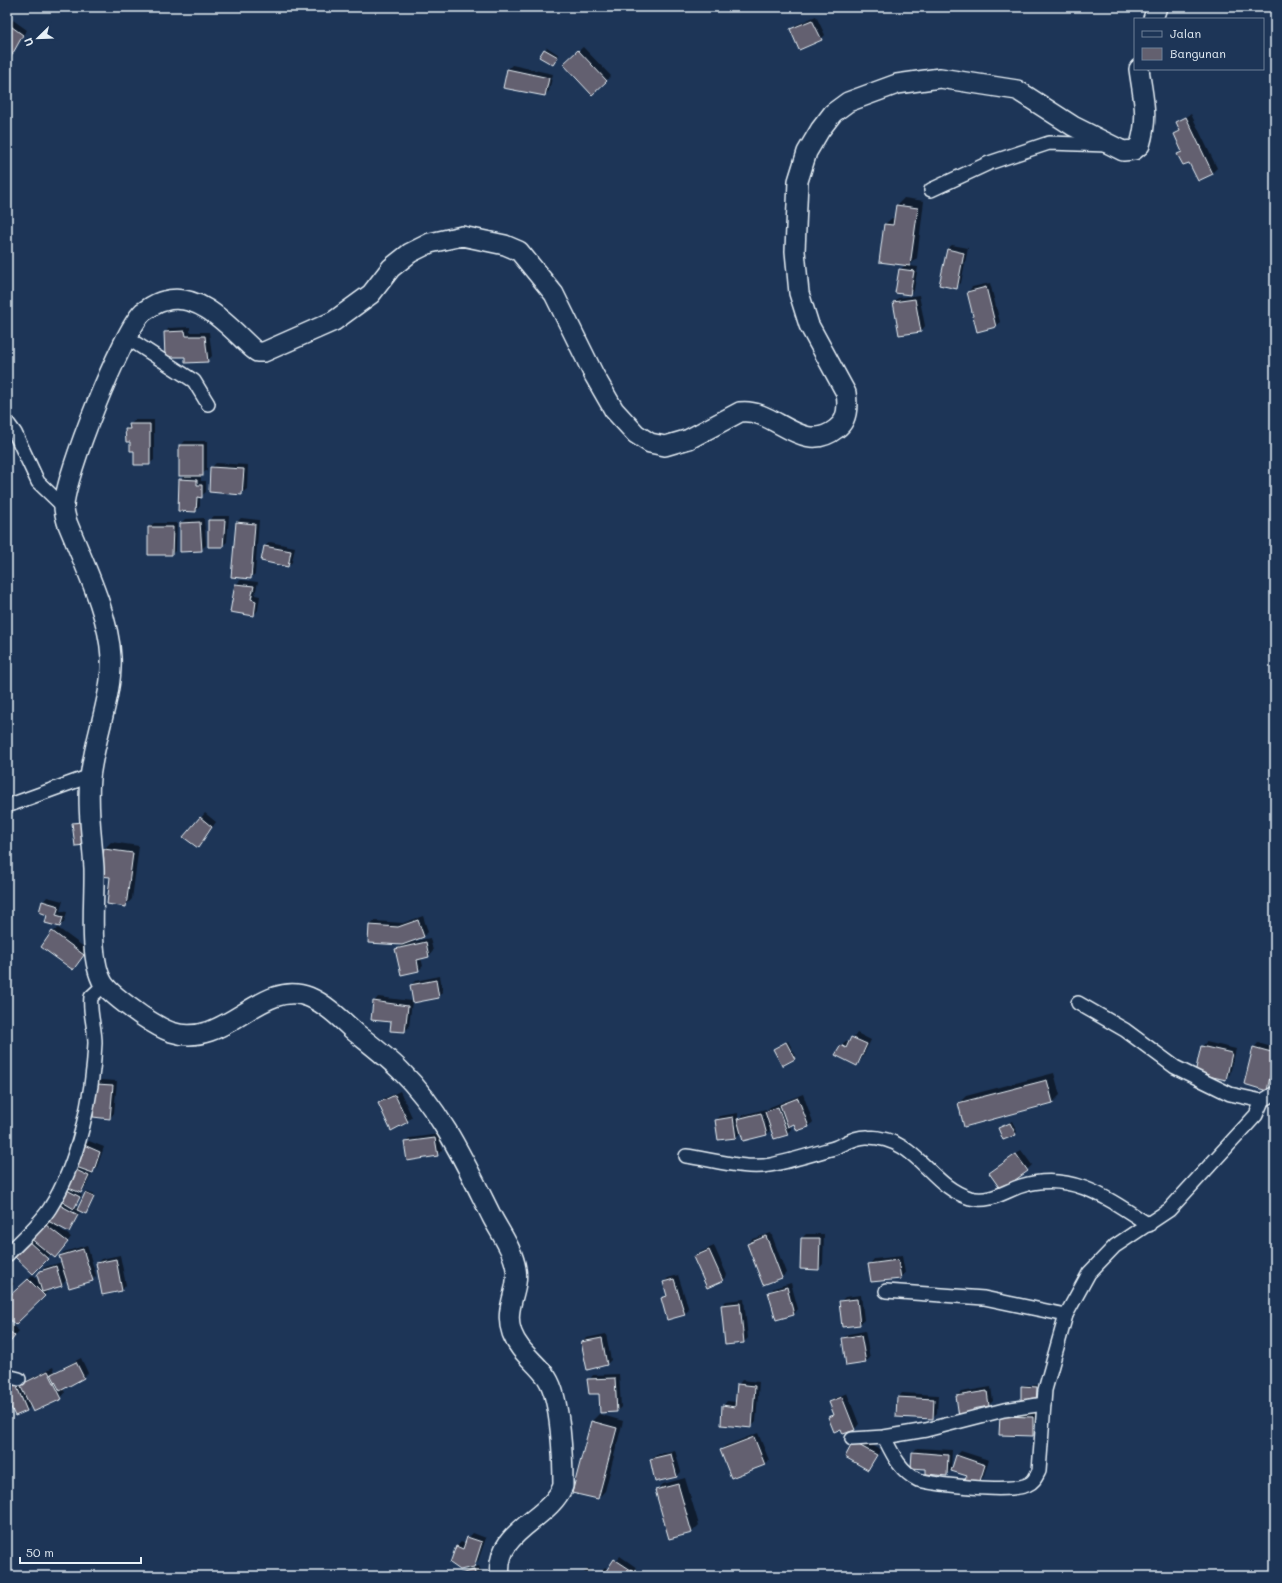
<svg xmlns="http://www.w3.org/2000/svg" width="1282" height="1583" font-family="Mali,sans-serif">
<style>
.shadow{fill:#0007}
.building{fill:#63606f;stroke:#e8f1f8}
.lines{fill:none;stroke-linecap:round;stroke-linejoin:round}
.street-casing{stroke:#e8f1f8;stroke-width:16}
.secondary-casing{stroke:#e8f1f8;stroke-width:22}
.street{stroke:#1d3557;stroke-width:13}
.secondary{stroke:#1d3557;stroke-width:19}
</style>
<rect width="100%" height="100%" fill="#1d3557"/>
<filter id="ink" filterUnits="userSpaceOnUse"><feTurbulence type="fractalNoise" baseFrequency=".025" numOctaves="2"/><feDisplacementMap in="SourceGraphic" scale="8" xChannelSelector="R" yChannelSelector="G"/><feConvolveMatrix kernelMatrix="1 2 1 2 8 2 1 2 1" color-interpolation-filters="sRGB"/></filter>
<g filter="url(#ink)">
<g class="shadow">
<path d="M816,16l9,19 -4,4 -29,-10 4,-4z"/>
<path d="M13,20l14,10 -19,30 -1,-32z"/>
<path d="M547,47l12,8 -4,7 -14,-6z"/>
<path d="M583,47l28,29 -19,18 -28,-30z"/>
<path d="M512,65l41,9 -4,17 -4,4 -37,-26z"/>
<path d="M1191,114l26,54 -5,5 -33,-19 4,-4 -8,-16 5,-5 -3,-6z"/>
<path d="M904,198l20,3 -7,57 -8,8 9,1 -4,23 -4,4 -10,-24 5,-5 -20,-41 7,-6h3l2,-13z"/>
<path d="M952,245l16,3 -7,35 -5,5 -9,-39z"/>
<path d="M990,283l10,39 -4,4 -28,-34 4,-5z"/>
<path d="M919,295l6,31 -4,5 -27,-29 4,-4z"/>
<path d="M190,327v5h19l3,24 -5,5 -21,-5 -21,-23 4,-5z"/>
<path d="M135,420h19v40l-5,4 -14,-14 -9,-21z"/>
<path d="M185,441h22v29l-6,5v6h5v11l-6,5v9l-4,5 -16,-31 5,-5 -5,-29z"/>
<path d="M216,463l32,2 -1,24 -5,4 -31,-25z"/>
<path d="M214,516h15l-2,26 -5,4 -13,-26z"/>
<path d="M204,518l2,27 -5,5 -20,-27 4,-4z"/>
<path d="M241,518l18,2 -4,54 -5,4 -13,-56z"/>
<path d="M154,523h23l-1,27 -4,4 -23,-27z"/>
<path d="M270,542l25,5 -3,15 -4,4 -26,-6 3,-14z"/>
<path d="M241,580l17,2 -3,13 5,1 -2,14 -4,5 -18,-31z"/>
<path d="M205,813l11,9 -18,25 -13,-10z"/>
<path d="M111,842l28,4 -7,53 -7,7 -21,-57z"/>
<path d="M7,858l4,8 -4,4z"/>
<path d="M47,897l16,4 -3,10 7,1 -3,10 -4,4 -17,-24z"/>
<path d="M423,916l5,16 -4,4 -12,4v2l18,-4 3,13 -4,5 -8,2 2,8 -4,4 -22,-21 5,-5 -32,-19 5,-4 28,2z"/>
<path d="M58,928l30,22 -15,19 -20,-37z"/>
<path d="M440,976l3,16 -4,5 -28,-12 4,-4z"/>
<path d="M378,997l34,4 -3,26 -4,4 -31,-29z"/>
<path d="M857,1033l14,7 -10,20 -4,5 -16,-20 5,-4 4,2z"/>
<path d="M788,1041l8,15 -2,2 -18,-10z"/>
<path d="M1206,1042l30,7 -6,25 -4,5 -24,-32z"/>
<path d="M1258,1043l17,5v21l-4,16 -4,4 -13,-41z"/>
<path d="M1054,1073l6,22 -7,7 -88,24 -6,-23 7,-7z"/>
<path d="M102,1080l15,1 -3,32 -4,5 -13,-34z"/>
<path d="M400,1091l12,26 -5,4 -28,-17 4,-5z"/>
<path d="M803,1094l10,28 -4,4 -11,4 -3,-7 -5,2 1,4 -4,5 -15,-5 -5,5 -23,6 -2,-9 -6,6 -17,2 -3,-18 4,-5 18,-3v7l5,-5 23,-6v2l4,-4z"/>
<path d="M1012,1121l5,11 -2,2 -16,-6z"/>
<path d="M439,1134l3,16 -5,5 -32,-12 5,-5z"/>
<path d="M89,1141l15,6 -7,20 -4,4 -8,17 -6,6 3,1 -7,11 4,2 8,-16 8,3 -7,16 -2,2 -5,-2 -12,20 -12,-5 14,11 -12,16 -8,1 -18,19 -18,-17 47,-55 13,-32 3,-3 6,-20z"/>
<path d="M1021,1150l11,15 -5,5 -32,-1z"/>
<path d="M771,1233l15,40 -4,4 -34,-33 4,-5z"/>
<path d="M806,1234h18l-1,30 -4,5 -17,-31z"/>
<path d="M87,1245l9,31 -4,4 -25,-1 -5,6 -15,4 1,2 -33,32 -8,-8v-15l26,-25 7,8v-11l5,-5 17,-5 -2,-6 4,-4z"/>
<path d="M714,1246l13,29 -4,5 -16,7 -13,-30 4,-4z"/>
<path d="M120,1255l6,30 -4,5 -19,4 -6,-31 4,-4z"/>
<path d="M902,1256l3,17 -5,5 -30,-14 4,-5z"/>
<path d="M678,1275l11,35 -5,4 -22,-15 5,-5 -3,-12 4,-4z"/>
<path d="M7,1276l7,8 -7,7z"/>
<path d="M791,1283l7,26 -4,5 -17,5 -8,-26 5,-5z"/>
<path d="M861,1295l3,25 -4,4 -20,-22 5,-5z"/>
<path d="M744,1299l4,39 -4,4 -22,-37 4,-4z"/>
<path d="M7,1321l12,10 -12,14z"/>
<path d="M865,1331l5,27 -5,4 -22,-24 5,-4z"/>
<path d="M606,1334l5,26 -4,4 -20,4 -5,-25 4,-5z"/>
<path d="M81,1358l7,15 -4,4 -21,11 2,5 -4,5 -30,7 -4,5 -12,5 -8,-19v-16l15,5 4,-4 27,-14 2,5z"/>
<path d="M619,1374l2,33 -4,4 -28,-31 4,-5z"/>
<path d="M742,1380l17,2 -3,40 -5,5 -28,-21 4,-5 9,1 2,-17z"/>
<path d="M1024,1385h14v15l-16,1v-14z"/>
<path d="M991,1387l2,14 -4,4 -11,2 -5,7 -16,-18 4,-4z"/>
<path d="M847,1393l12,31 -4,5 -11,4 -2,-5 -12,-11 4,-4 -4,-11 5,-4z"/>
<path d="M902,1393l36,2 -1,18 -5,5 -34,-20z"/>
<path d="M1005,1412l32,1v17l-5,5 -32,-1z"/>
<path d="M599,1414l24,7 -18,70 -7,7 -25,-6 19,-71z"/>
<path d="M758,1433l11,27 -5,4 -43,-14 4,-4z"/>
<path d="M859,1438l22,12 -13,18 -22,-12z"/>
<path d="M917,1448l35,2 -1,20 -5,5 -19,-7 -14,-16z"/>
<path d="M675,1450l6,22 -5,5 -25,-18 4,-4z"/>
<path d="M961,1451l28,9 -6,18 -5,4 -10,-7 -11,-20z"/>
<path d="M685,1478l14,47 -7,7 -22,6 -14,-47 7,-7z"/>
<path d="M473,1533l13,5 -8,23 -7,7 8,-2 3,10h-21v-2l7,-7 -12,-20 5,-5 5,2 2,-6z"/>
<path d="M620,1556l17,12 -5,8h-35l8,-9 4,3z"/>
<path d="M588,1569l6,5 -2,2h-11z"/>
</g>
<g class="building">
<path d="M812,20l10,20 -23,10 -9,-21z"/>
<path d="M8,24l15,11 -15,27 -1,-36z"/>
<path d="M544,49l14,8 -5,8 -14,-8z"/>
<path d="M578,50l29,31 -15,14 -29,-31z"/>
<path d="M507,69l42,9 -4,18 -42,-8z"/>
<path d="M1186,117l27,57 -15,7 -9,-18 -6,2 -6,-11 5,-2 -8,-18 6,-3 -4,-9z"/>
<path d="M896,205l22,3 -8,58 -31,-4 5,-38 9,1z"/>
<path d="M947,249l17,4 -7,36 -18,-4z"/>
<path d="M899,269l15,2 -4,24 -15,-2z"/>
<path d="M986,287l10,40 -19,5 -10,-40z"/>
<path d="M915,299l6,33 -22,3 -6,-33z"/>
<path d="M185,331l1,5h19l3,26 -23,1v-6h-20l-1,-25z"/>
<path d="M129,424h21v41h-16v-14h-4v-9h-4l-1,-13h5z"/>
<rect x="179" y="445" width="24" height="31"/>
<path d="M210,467l34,2 -2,26 -33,-3z"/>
<path d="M179,479l18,1v5h5v13l-5,-1 -1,15 -18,-1z"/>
<path d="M208,520h17l-2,27h-15z"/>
<path d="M200,522l2,29 -22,1v-29z"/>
<path d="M236,522l19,2 -4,55 -20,-2z"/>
<path d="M148,527h25l-1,28h-24z"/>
<path d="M264,546l27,5 -3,16 -27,-6z"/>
<path d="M235,584l19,2 -3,13 5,2 -2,15 -24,-4z"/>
<path d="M200,817l12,10 -14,21 -15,-11z"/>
<path d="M83,822l3,23 -11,1 -3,-23z"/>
<path d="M104,849l29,4 -7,54 -19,-3 3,-27 -10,-1z"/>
<path d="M42,901l17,5 -3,9 7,2 -3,10 -15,-4 2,-8 -8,-3z"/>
<path d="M418,920l6,17 -22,8 -34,-2 1,-18 29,2z"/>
<path d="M52,931l32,24 -11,15 -32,-23z"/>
<path d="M426,942l3,15 -12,3 2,11 -18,4 -6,-26z"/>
<path d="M436,980l3,18 -26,5 -3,-18z"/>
<path d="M373,1001l35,5 -3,26 -15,-1 1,-9 -20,-2z"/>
<path d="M851,1037l16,7 -10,22 -22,-11 6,-10 5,3z"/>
<path d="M786,1042l9,17 -13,7 -9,-17z"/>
<path d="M1201,1046l31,7 -6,27 -31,-7z"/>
<path d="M1253,1047l22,6 -8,38 -23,-7z"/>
<path d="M1047,1080l6,23 -89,24 -6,-24z"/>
<path d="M96,1084l17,1 -3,34 -17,-2z"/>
<path d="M395,1095l13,27 -17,9 -13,-28z"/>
<path d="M798,1098l11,29 -12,4 -3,-7 -6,3 -8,-22z"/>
<path d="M778,1107l10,28 -14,4 -9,-27z"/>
<path d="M761,1113l6,22 -24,6 -6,-22z"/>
<path d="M733,1117l3,21 -18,2 -3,-20z"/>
<path d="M1010,1123l6,12 -13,5 -5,-12z"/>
<path d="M435,1138l3,18 -31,5 -3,-19z"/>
<path d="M84,1145l16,7 -7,21 -17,-6z"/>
<path d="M1016,1154l12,17 -27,19 -12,-17z"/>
<path d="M74,1169l15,7 -8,17 -15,-6z"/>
<path d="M65,1189l15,8 -6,12 -15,-9z"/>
<path d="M85,1193l9,4 -8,17 -9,-4z"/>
<path d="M58,1204l20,11 -9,17 -21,-11z"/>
<path d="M42,1222l26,20 -13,16 -25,-20z"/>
<path d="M766,1236l16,42 -19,7 -16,-41z"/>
<path d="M801,1238h19l-1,32 -19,-1z"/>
<path d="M28,1241l20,18 -15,15 -19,-18z"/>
<path d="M83,1249l10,32 -24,7 -10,-32z"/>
<path d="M709,1250l14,31 -16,7 -14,-31z"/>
<path d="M116,1259l6,32 -20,4 -6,-32z"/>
<path d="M898,1260l3,19 -30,3 -3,-18z"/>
<path d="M56,1266l6,20 -20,6 -5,-17 3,-4z"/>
<path d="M28,1279l17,17 -30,29 -8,-9v-18z"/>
<path d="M674,1279l11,36 -18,5 -6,-22 6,-2 -4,-14z"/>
<path d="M787,1287l7,28 -18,5 -8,-28z"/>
<path d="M857,1299l3,26 -18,2 -3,-26z"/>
<path d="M740,1303l4,40 -19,2 -4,-40z"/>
<path d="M7,1329l8,7 -8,10z"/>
<path d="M861,1335l5,28 -20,3 -4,-28z"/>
<path d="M602,1338l5,27 -20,5 -6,-28z"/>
<path d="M76,1362l8,16 -24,13 -9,-17z"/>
<path d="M48,1371l14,28 -29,13 -13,-27z"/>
<path d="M615,1378l2,34 -17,1 -1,-19h-10l-2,-15z"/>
<path d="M7,1382h8l12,29 -12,5 -8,-17z"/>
<path d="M737,1384l18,2 -3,42 -31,-3 1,-20 13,2z"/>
<path d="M1021,1386l16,1 -1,16 -15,-1z"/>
<path d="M987,1391l2,15 -16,3 1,5 -15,3 -3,-21z"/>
<path d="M842,1397l13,33 -12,4 -2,-5 -7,3 -6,-15 6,-2 -5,-13z"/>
<path d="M897,1397l37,2 -1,20 -37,-2z"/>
<path d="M1000,1416l33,1v19l-34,-1z"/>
<path d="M591,1421l26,7 -19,71 -26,-6z"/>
<path d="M754,1437l11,28 -34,13 -11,-28z"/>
<path d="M853,1442l24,13 -9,15 -23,-13z"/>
<path d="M912,1452l36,3 -1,21 -21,-2v-5l-15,-1z"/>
<path d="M671,1454l6,23 -22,5 -5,-23z"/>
<path d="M956,1455l29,10 -6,19 -14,-5 2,-3 -16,-5z"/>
<path d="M678,1484l14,49 -23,6 -14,-49z"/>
<path d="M467,1537l15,5 -8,25 -14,3 -10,-7 6,-17 7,3z"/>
<path d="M614,1559l20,13 -3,4h-18l-7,-5z"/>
<path d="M474,1570l2,6h-16v-2z"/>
</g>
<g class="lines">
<defs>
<g id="street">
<path d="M931,190l58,-27 60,-20 58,2"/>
<path d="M126,337l68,44 14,23"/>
<path d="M7,422l8,11 23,49 26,25"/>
<path d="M7,806l83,-30"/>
<path d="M1078,1003l47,27 50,37 55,27 32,7"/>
<path d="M686,1156c24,3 60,14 84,9 21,-4 43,-11 64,-17 11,-4 22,-12 34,-11 50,1 61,49 102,61 20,5 33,-6 51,-12 50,-16 88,13 128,39"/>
<path d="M7,1255c13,-14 33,-31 43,-47 28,-44 43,-113 45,-165 0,-16 -6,-31 -4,-46l13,-12"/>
<path d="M886,1291l98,7 82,17"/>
<path d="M7,1376l12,3"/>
<path d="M884,1437c9,18 16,34 34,43 22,5 90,13 109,5 7,-3 9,-8 12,-14l6,-81 21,-75 23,-42 26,-27 54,-36 87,-95 6,-14 13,-8"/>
<path d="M852,1439l32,-2 42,-7 78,-20 40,-6"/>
</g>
<g id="secondary">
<path d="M1153,19l4,-12"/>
<path d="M500,1576c-6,-46 49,-55 63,-90 0,-25 -2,-87 -16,-108 -11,-16 -28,-26 -35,-45 -9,-25 8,-43 4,-64 -3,-19 -15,-35 -24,-52 -26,-52 -50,-106 -92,-147 -14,-14 -30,-26 -45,-38 -13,-12 -29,-28 -46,-35 -49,-19 -83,53 -138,35 -11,-4 -20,-10 -29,-16 -10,-7 -33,-23 -39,-33 -15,-26 -8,-84 -9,-115 -2,-30 -7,-60 -4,-90 4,-39 23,-83 21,-121 -2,-43 -28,-95 -44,-135 -1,-4 -3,-10 -3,-15 0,-30 58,-175 79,-195 6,-4 14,-10 21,-11 36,-10 66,27 89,48l4,3h7l70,-31 37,-27 20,-26 19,-15 20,-10 32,-7 43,9 14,6 35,43 40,81 20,35 22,24 14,9 15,3 24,-7 51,-27c33,-5 62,44 96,17 12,-8 12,-23 10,-36l-37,-68 -10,-32 -4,-42 3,-70 9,-29 13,-22 13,-17 15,-11 49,-18 43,-6 77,12 56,36 50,25 11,-1 6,-5c9,-30 3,-46 -1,-76"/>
</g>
</defs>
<use href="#street" class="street-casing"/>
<use href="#secondary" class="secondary-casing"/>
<use href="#street" class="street"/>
<use href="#secondary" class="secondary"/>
</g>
</g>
<rect width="1282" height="1583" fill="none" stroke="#1d3557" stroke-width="24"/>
<rect x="12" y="12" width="1258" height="1559" fill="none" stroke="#e8f1f8" stroke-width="1.5" filter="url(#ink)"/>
<rect x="1134" y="18" width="130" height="52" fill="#1d3557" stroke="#6e8097"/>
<rect x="1142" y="31" width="20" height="6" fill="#1d3557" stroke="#6e8097"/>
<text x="1170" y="38" font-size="12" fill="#e8f1f8">Jalan</text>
<rect x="1142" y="48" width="20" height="12" fill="#63606f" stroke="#6e8097"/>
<text x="1170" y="58" font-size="12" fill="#e8f1f8">Bangunan</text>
<g transform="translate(38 38) rotate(247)" stroke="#1d3557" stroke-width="3" paint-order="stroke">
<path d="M0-3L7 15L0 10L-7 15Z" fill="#e8f1f8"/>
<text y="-6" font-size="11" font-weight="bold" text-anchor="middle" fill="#e8f1f8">U</text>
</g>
<path d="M20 1557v6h121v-6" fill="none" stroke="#e8f1f8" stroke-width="2"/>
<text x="26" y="1557" font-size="12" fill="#e8f1f8" stroke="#1d3557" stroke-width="3" paint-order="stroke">50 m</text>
</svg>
